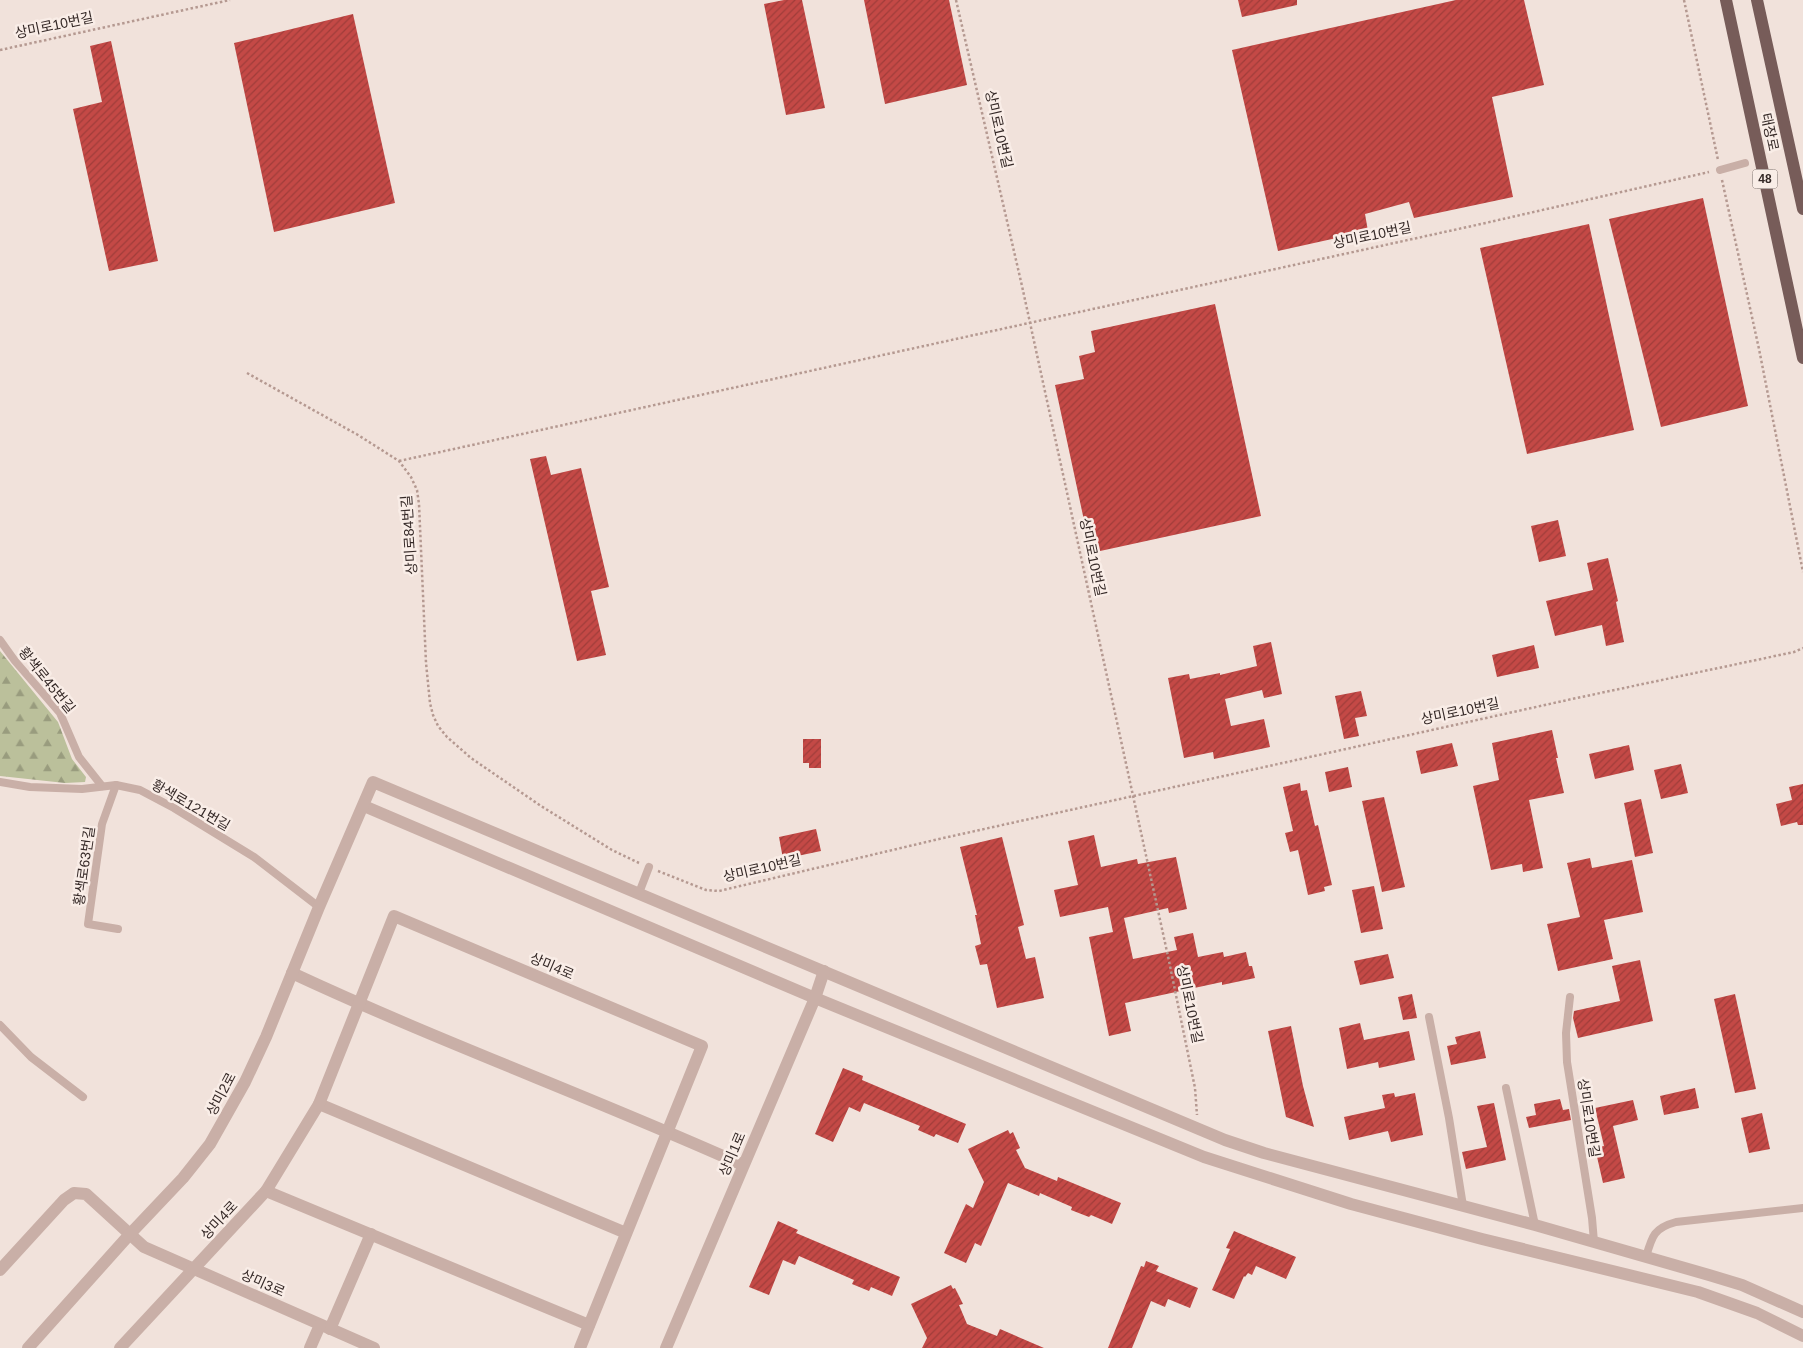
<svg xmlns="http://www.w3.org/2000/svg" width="1803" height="1348" font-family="Helvetica,'Noto Sans KR',sans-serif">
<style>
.forest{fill:url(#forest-firs)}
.building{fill:url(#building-hatch)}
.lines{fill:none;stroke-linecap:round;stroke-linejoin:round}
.path{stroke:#b59991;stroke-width:2.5;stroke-dasharray:2.5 2.5;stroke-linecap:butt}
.service{stroke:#c9afa7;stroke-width:8}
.minor{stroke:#c9afa7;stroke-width:12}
.tertiary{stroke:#c9afa7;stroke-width:12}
.primary{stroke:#775c59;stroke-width:12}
.labels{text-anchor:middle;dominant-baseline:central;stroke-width:5;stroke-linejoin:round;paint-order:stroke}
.shield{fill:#f9ede7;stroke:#706461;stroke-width:1}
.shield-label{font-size:12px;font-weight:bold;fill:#352927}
.street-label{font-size:14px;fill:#352927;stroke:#f9ede7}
</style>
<defs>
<pattern id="forest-firs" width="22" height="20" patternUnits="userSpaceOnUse" patternTransform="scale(1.25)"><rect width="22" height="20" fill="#bbc09b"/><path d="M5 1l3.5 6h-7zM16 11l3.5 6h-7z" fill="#999c7e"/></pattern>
<pattern id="building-hatch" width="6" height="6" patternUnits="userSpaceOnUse" patternTransform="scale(1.25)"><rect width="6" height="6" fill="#c44946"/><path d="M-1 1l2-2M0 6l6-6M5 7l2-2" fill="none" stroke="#a03d3a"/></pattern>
</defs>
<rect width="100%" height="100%" fill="#f1e2db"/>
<path class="forest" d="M0,651l58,71 14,37 14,18 -1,5 -20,1 -65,-7z"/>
<g class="building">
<path d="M784,0h18l23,108 -39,7 -22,-111z"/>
<path d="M864,0h85l18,85 -82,19z"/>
<path d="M1238,0h59v5l-55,12z"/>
<path d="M1456,0h68l20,85 -52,12 21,100 -99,21 -5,-16 -44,12 3,17 -90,20 -46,-201z"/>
<path d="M353,14l42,189 -121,29 -40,-189z"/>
<path d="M111,41l47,220 -49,10 -36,-162 29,-7 -12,-56z"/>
<path d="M1703,198l45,208 -87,21 -52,-208z"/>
<path d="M1589,224l45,206 -107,24 -47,-206z"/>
<path d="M1215,304l46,212 -170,37 -36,-168 29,-6 -5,-23 16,-4 -4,-21z"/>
<path d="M546,456l5,19 30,-7 28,119 -18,4 15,64 -29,6 -47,-202z"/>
<path d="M1558,520l8,36 -27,6 -8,-36z"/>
<path d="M1608,558l10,43 -2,1 8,40 -18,4 -4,-21 -47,11 -9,-35 47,-11 -6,-27z"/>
<path d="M1271,642l11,52 -18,4 -2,-8 -37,9 6,27 33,-7 6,28 -56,12 -1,-7 -29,6 -16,-80 21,-4 1,5 30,-6v2l37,-9 -4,-20z"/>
<path d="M1534,645l5,23 -42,9 -5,-22z"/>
<path d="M1361,691l6,25 -12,2 4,18 -15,3 -9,-43z"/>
<path d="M1552,730l6,28h-2l8,35 -35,7 14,68 -20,4 -1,-8 -31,6 -18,-84 26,-6 -7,-37z"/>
<path d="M803,739h18v29h-12v-5h-6z"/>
<path d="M1452,743l6,23 -37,8 -5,-23z"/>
<path d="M1629,745l5,25 -39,9 -6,-25z"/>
<path d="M1681,764l7,29 -27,6 -7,-29z"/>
<path d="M1348,767l4,20 -23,5 -4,-20z"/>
<path d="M1300,783l1,8 6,-1 8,36 3,-1 14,60 -8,2 1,4 -17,4 -10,-45 -8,2 -5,-19 8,-2 -10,-44z"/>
<path d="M1803,784v41h-5l-1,-3 -16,4 -5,-22 16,-4 -3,-13z"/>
<path d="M1384,797l21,90 -23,5 -20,-91z"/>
<path d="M1641,799l12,54 -18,4 -11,-54z"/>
<path d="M816,829l5,22 -38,8 -4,-22z"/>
<path d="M1094,835l7,32 36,-8 1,5 38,-7 11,52 -18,4 -1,-5 -44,10 9,41 44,-9 -3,-13 19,-4 5,24 25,-5 1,5 22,-5 3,14h3l3,12 -33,7v-3l-97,21 6,28 -22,5 -20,-99 24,-5 -5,-25 -48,10 -6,-27 24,-5 -10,-44z"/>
<path d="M1002,837l22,88 -6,2 8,32 9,-2 9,41 -47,10 -10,-44 -7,1 -5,-19 6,-2 -6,-29h2l-17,-68z"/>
<path d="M1590,858l2,10 40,-8 11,52 -39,8 9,39 -55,12 -11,-47 33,-7 -13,-54z"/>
<path d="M1374,886l9,43 -22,4 -9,-43z"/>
<path d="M1388,954l6,24 -34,7 -6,-24z"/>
<path d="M1640,960l13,61 -75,17 -5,-20 1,-7 46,-10 -8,-35z"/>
<path d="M1412,994l5,24 -14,2 -5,-23z"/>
<path d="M1735,994l21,95 -21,4 -21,-94z"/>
<path d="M1360,1023l4,17 45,-9 6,29 -36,8 -1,-6 -31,7 -8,-41z"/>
<path d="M1291,1026l12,60 11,41 -28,-10 -18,-86z"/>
<path d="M1480,1031l6,27 -35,7 -4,-19 10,-2 -2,-7z"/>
<path d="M843,1068l20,8 -1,4 104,44 -8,19 -22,-9 -2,3 -16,-7 2,-4 -56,-23 -4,9 -11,-5 -16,35 -18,-8z"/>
<path d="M1695,1088l4,20 -35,7 -4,-19z"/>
<path d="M1394,1093l1,4 20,-4 8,42 -32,7 -3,-11 -39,9 -5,-23 41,-9 -3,-13z"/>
<path d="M1560,1099l3,11 6,-1 2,11 -42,8 -3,-11 10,-2 -2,-11z"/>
<path d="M1633,1100l5,20 -25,6 12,52 -22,5 -8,-35 9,-2 -9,-38z"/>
<path d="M1494,1103l12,57 -40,9 -4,-17 25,-5 -10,-41z"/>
<path d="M1762,1113l8,36 -21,4 -8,-35z"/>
<path d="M1008,1130l2,4 3,-2 7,16 -4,2 9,18 32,13 1,-4 63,26 -9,21 -21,-9 -2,2 -18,-7 1,-3 -32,-14 -1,3 -31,-13 -27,63 -6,-3 -9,20 -22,-10 22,-49 7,4 11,-26 -16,-33z"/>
<path d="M778,1221l20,9 -2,3 104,44 -8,19 -21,-9 -2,4 -17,-7 2,-4 -55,-24 -4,9 -12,-5 -14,35 -20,-8z"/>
<path d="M1234,1231l62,26 -10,22 -30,-13 -4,9 -4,-2 -3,4 -1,-1 -10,23 -22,-9 18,-41 -4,-1z"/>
<path d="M1146,1261l13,5 -3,5 42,17 -8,20 -22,-9 -3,8 -14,-6 -19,47h-24l33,-82 3,1z"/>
<path d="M951,1285l2,4 2,-1 8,16 -4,1 8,19 30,12 3,-7 44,19h-122l5,-10 -16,-34z"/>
</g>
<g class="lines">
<g class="path">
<path d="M956,0l66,286 147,675 26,127 2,27"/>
<path d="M1684,0l34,160"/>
<path d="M0,50l230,-50"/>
<path d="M1722,180l37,169 44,223"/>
<path d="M247,373l111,62 41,26 12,16 6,13 2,14 7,159 4,40 3,12 5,11 9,11 24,21 70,48 71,44 27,13"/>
<path d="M399,461l1082,-237 228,-52"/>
<path d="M658,871l48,19 13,1 220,-52 633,-140 222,-47 9,-4"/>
</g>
<g class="service">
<path d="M1720,170l25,-7"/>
<path d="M0,640l15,21 45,52 19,44 23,29"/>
<path d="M0,782l30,5 52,2 34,-4 24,5 34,18 80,49 65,50"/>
<path d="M116,785l-14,39 -14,100 30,5"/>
<path d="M639,893l10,-26"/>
<path d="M1570,997l-4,36 1,29 25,156 2,24"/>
<path d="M1429,1017l20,101 14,88"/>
<path d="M0,1025l31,32 52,40"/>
<path d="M1506,1088l29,137"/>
<path d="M1646,1257c6,-21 8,-29 30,-35l127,-14"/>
</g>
<g class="minor">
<path d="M292,973c148,69 302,125 451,192"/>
<path d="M319,1104l307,129"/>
<path d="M266,1191l323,134"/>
<path d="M0,1270l64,-70 10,-7 12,1 58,53 230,101"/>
<path d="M330,1329l41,-95"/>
<path d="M120,1348l146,-157 53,-87 75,-188 308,130 -122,302"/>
<path d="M310,1348l10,-23"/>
</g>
<g class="tertiary">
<path d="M364,806l451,192 389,159 147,47 131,35 216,53 59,21 46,23"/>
<path d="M28,1348l102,-114 53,-56 27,-34 35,-62 21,-45 53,-130 54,-125 852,358 39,13 271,72 174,50 33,10 61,27"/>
<path d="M666,1348l149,-350 9,-27"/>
</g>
<g class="primary">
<path d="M1726,0l77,358"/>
<path d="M1757,0l46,209"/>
</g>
</g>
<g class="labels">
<rect class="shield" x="1752.5" y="169.5" width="25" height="19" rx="4"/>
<g class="shield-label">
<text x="1765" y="179">48</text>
</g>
<g class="street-label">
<text transform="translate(54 25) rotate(-12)">상미로10번길</text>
<text transform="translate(999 129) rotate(77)">상미로10번길</text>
<text transform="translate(1770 132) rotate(78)">태장로</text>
<text transform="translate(1372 235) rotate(-12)">상미로10번길</text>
<text transform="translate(409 535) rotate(-94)">상미로84번길</text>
<text transform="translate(1093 557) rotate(78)">상미로10번길</text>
<text transform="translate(47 680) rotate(51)">황색로45번길</text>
<text transform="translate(1460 711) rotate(-12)">상미로10번길</text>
<text transform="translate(191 805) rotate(30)">황색로121번길</text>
<text transform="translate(84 866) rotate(-82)">황색로63번길</text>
<text transform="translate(762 868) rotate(-13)">상미로10번길</text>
<text transform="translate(552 966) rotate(23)">상미4로</text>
<text transform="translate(1190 1004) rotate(78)">상미로10번길</text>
<text transform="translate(221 1094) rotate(-62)">상미2로</text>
<text transform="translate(1589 1118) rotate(81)">상미로10번길</text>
<text transform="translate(732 1154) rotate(-67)">상미1로</text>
<text transform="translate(219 1220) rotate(-47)">상미4로</text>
<text transform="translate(263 1283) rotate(24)">상미3로</text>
</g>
</g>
</svg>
